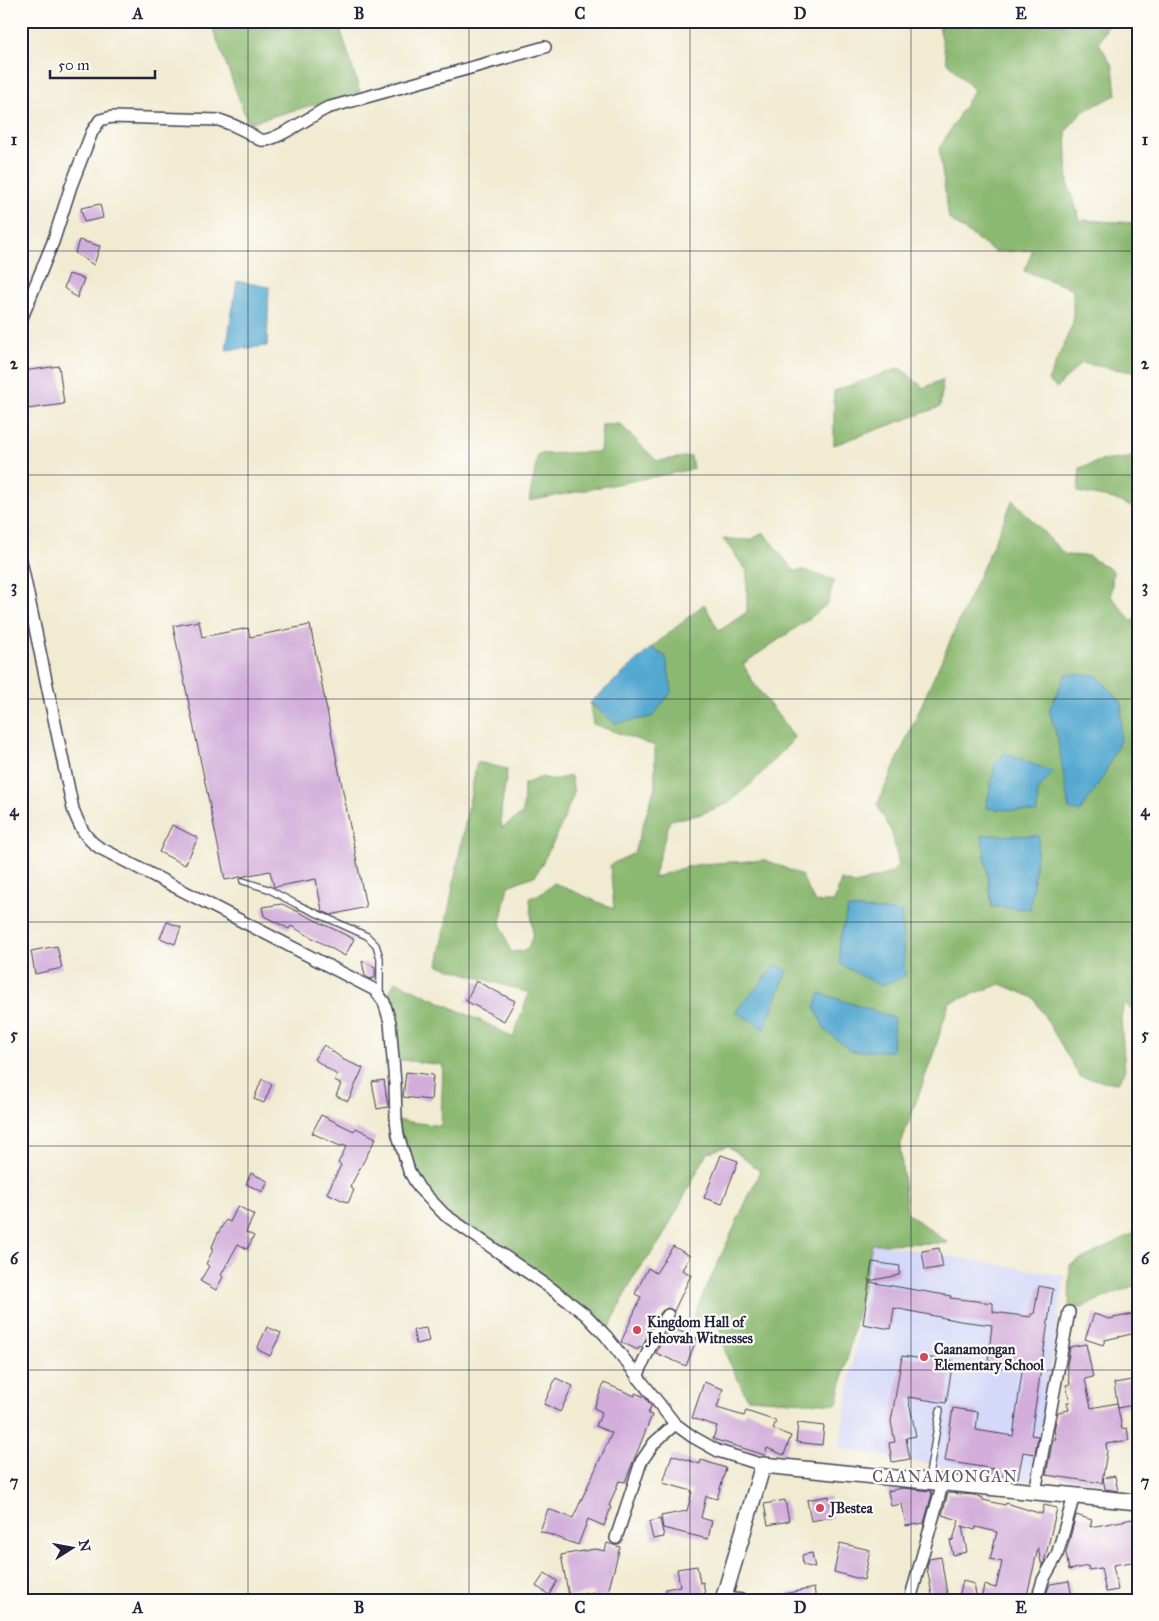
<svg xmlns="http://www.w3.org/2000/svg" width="1159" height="1621" font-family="'IM FELL Great Primer',serif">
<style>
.built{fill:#d4d8f9}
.forest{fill:#8cb972;stroke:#576e56}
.water{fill:#55a9d1;stroke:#3c6686}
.building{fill:#d3aedb}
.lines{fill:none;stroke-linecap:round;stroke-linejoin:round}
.service-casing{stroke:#414052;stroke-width:8}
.minor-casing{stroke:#414052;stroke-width:14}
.tertiary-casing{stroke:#414052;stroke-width:18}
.service{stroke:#fff;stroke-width:5.5}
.minor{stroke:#fff;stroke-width:11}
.tertiary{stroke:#fff;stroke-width:15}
.grid{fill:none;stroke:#22223b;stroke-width:1;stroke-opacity:0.55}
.poi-dot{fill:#d1495b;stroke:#fdfcf7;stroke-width:2}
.labels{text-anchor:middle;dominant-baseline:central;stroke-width:4.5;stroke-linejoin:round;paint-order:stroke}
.poi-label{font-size:14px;font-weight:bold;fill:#22223b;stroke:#fdfcf7;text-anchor:start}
.quarter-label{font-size:16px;letter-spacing:1px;fill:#605373;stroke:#fdfcf7}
.neatline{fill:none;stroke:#22223b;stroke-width:2}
.grid-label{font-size:16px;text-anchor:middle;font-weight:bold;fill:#22223b}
</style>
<rect width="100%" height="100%" fill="#fdfcf7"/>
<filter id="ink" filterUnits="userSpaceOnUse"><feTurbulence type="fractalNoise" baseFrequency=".02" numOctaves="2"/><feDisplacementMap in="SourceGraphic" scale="10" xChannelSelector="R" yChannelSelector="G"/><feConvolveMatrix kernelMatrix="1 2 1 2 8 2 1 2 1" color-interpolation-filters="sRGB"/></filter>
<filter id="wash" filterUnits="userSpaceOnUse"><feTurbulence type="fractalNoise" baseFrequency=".0096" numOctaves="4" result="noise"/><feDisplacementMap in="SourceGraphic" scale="20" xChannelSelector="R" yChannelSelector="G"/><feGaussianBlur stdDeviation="1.12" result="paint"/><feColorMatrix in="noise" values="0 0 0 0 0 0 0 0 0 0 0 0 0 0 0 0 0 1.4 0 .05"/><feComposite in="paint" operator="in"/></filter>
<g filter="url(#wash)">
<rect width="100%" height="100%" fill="#f1ebd2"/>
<path class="built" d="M872,1243l193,33 -33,205 -193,-33z"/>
<g class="forest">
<path d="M210,21h128l22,71 -112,31z"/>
<path d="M974,21h136l-11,22 14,24 3,28 -34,17 -16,19 2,54 12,35 56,3 2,3v147l-57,-10 -24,25 -9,-7 25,-58v-34l-49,-18 9,-21 -38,2 -46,-33 -10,-70 35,-59 -27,-28 -8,-36 32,1z"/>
<path d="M900,368l24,20 19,-9 -3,28 -106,38v-54z"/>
<path d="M620,424l37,37 34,-5 2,13 -164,32 9,-47 62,-2 2,-27z"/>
<path d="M1138,454v56l-24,-11 -36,-7 2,-24 20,-7 29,-3z"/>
<path d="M1013,500l52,55 23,1 25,15 -2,25 19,23 8,3v393l-14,-12 -3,15 4,54 -8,11 -37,-6 -46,-79 -33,-14 -52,19 -16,52 -33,91 7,67 41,30 -76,1 -35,160 -90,-6 -21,-43 -7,-32 -26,-6 67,-146 -32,-25 -21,7 -46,87 -28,38 -27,58 -161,-121 -31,-35 -18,-60 45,6 2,-61 -49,-6 -10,-57 11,-21 103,48 15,9 16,-45 -91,-28 39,-203 30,7c-1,19 -9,41 -5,59l21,-15 1,-29 18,-7 11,3 18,-4 3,17 -16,40 -22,42 -28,11 -8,37 11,29 16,-2 6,-14 -3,-38 12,-5 12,-10 60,26 -4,-44 24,-12 21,-66v-41l-62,-22 -3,-21 25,20 51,-66 -15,-9 53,-44 15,27 28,-19v-41l-24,-32 28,1 12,-8 31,39 9,-1 31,10 -6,23 -19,16 -66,45 9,17 43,57 -42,44 -24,21 -31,12 -28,5 -17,58 26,-9 21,-5 66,-4 35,15 14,27h19l7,-22 15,4 35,-11 8,-8 -7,-32 -15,-28z"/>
<path d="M1138,1231v53l-69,28 1,-47z"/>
</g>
<g class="water">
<path d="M237,281l32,6 -2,59 -41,4z"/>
<path d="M651,648l15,9 6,34 -20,26 -37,6 -25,-20z"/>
<path d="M1066,674l30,1 26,28 -2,37 -17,37 -23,35 -11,-3 -11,-69 -9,-30z"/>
<path d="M1004,753l49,19 -15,18 -1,23 -51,-5 9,-43z"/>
<path d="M982,835l57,1 -9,73 -38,-2z"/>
<path d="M848,908l53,4 4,64 -25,10 -40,-22 -1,-22z"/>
<path d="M777,964l10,7 -23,58 -28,-18z"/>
<path d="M820,993l74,25 -2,33h-41l-26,-21 -10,-23z"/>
</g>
<g id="blocks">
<g class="building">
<path d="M100,204l3,14 -19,4 -3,-14z"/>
<path d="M79,240l21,6 -6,19 -19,-12z"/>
<path d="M69,274l15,5 -7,19 -13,-10z"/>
<path d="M59,366l5,38 -36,5 -5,-38z"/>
<path d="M199,621l3,16 46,-9 2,9 60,-12 56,282 -35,8 -9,-4 -6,-32 -42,8 -4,-16 -45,9 -52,-254z"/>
<path d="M172,825l26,13 -13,27 -26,-13z"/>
<path d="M282,904l72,35 -9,17 -54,-30 -2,3 -25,-13 -2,-9z"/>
<path d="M167,922l14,5 -6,17 -15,-6z"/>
<path d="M57,946l5,22 -27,6 -4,-23z"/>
<path d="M362,961l13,6v11l-5,1 -5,-3z"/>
<path d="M476,981l39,20 -11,20 -38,-20z"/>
<path d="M324,1045l20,15 19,8 -15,33 -12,-5 5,-12 -7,-3 3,-6 -23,-16z"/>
<path d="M406,1072l27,3 -2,25 -28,-3z"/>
<path d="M262,1079l10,5 -8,19 -10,-4z"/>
<path d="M384,1080l4,27 -11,2 -5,-27z"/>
<path d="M321,1115l33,16 2,-3 20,10 -26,49 4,3 -6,13 -21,-10 14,-28 -3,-2 9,-18 -7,1 -28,-13z"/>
<path d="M721,1155l17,6 -16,43 -18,-6z"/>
<path d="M251,1173l17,8 -5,11 -17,-8z"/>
<path d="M238,1206l16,9 -8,17 8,4 -7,13 -9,-5 -17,31 2,2 -7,13 -16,-9 9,-15 -3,-2 7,-14 -2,-1 7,-16 8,-13 4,2z"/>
<path d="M673,1246l17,10 -8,14 9,5 -17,36 -6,-3 -6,3 -11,15 -9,22 -3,-1 -1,3 -17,-8 20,-45 -6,-3 13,-26 8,5z"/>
<path d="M939,1248l4,19 -18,3 -3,-19z"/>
<path d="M872,1262l28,4 -1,9 -30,6z"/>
<path d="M869,1282l82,14 -1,2 43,5v9l38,5v-3h3l5,-28 14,3 -22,146 7,1 -3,18 -12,-2 -5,26 -34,-5 11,-4 -50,-8 8,-53 25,4 -2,18 37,6 10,-71 -35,-4 4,-36 -32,-4 -66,-13 -3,21 -28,-5z"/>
<path d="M1094,1314l15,5 24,-5 3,19 -31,7 -2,5 -18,-6z"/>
<path d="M267,1327l14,6 -11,23 -13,-7z"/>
<path d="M669,1327l28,11 -11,28 -30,-13z"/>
<path d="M426,1328l3,13 -13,3 -3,-14z"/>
<path d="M1086,1344l7,33 -8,2 6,29 26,-5 5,26 5,-1 2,12 -23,4 1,7 -5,32 -56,-8 7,-36h3l-2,-9 4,-18 11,-2 -2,-8h3l-4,-17 4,-1 -3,-18 3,-19z"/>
<path d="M902,1356l22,3v-2l29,4 -7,42 -38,-6 8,39 -10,2 4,21 -18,3 -3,-19 6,-1 -4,-20z"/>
<path d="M556,1378l17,8 -13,26 -16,-8z"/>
<path d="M1138,1379v25l-20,4 -4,-25z"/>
<path d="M704,1382l19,7 -6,19 27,8 2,-5 30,10 -3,8 18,7 -7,19 -17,-7 -2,7 -52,-16 4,-13 -25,-8z"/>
<path d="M604,1383l31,13v-3l10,4 6,9 -3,8 4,1 -27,67 -6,-1 -10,25 2,1 -7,19 -16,-7 -10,26 -38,-14 8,-22 25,9 39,-85 -16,-7 6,-14 -8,-4z"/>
<path d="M798,1423l26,3 -2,19 -26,-3z"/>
<path d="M672,1455l28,9 1,-4 25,8 -9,31 -11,-3 -5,22 11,3 -4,18 -45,-11 -2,-12 26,-5 5,-20 -29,-8z"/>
<path d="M1115,1476l3,15 -13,-2 -2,-11z"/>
<path d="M903,1488l28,3 1,3 -8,29 -18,3 -4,-22 -11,2 -3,-15z"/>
<path d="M948,1493l26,2 9,3v2l22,5 1,-2 36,11 2,-9 13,3 -13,55 -2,4 -4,-19 -12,52h-45l3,-15 12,3 6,-26 -12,-3 7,-27 -21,-5 -1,3 -13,-4 5,26 -14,3 -3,-14 3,-1 6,-20 -17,-5z"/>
<path d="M829,1496l4,21 -22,4 -4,-21z"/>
<path d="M785,1500l4,21 -21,4 -4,-21z"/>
<path d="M1076,1515l16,5 -2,7 48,-9v43l-25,4 5,25 -12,2 -5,-24 -12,2 -1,-4 -19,4 -3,-17z"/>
<path d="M660,1519l4,18 -11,2 -4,-17z"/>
<path d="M607,1543l13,4 -13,49 -13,2 -1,-6 -24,5 -8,-42 34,-6 10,2z"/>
<path d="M840,1543l30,7 -6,30 -30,-8z"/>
<path d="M812,1553l3,15 -12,-3 -1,-10z"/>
<path d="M941,1557l7,43h-15l-6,-32 2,-9z"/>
<path d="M697,1566l3,17 3,-1 3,18h-38l-2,-11 14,-3 -3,-17z"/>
<path d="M545,1573l12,8 -8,14 -13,-9z"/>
<path d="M963,1581l11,3 3,16h-19z"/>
<path d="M1069,1581l3,17 -25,2 -1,-5 4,-11z"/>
<path d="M814,1588l2,12h-33v-6z"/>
</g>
</g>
</g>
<g filter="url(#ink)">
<use href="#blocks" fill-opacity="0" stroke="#414052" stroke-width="1"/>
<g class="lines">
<defs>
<g id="service">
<path d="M243,881l25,8 28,15 71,32 9,9 4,13v35"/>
<path d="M928,1481l12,-71"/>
</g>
<g id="minor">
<path d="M21,320l32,-78 18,-56 21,-54 8,-12 12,-3 107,3c10,3 19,7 28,12 4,2 9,7 14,8 13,3 51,-25 66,-32l218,-61"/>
<path d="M21,561l52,248c6,16 12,30 27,39l275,142 9,12 6,20 5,62 1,36 2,15 11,36 10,17 26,27 107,74 34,26 20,21 69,88 18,13 25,14 45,14"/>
<path d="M637,1377l21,-48 10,-14"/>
<path d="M1035,1492l34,-180"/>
<path d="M616,1538l25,-76 13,-19 21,-19"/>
<path d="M724,1598l18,2"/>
<path d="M910,1600l33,-118"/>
<path d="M1037,1600l6,-20 14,-25 17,-59"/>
</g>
<path id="tertiary" d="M723,1600l40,-135 375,37"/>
</defs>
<use href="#service" class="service-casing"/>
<use href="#minor" class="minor-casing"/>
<use href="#tertiary" class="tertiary-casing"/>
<use href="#service" class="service"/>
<use href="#minor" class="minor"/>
<use href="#tertiary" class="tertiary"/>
</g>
</g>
<path class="grid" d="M248,21v1579M469,21v1579M690,21v1579M911,21v1579M21,251h1117M21,475h1117M21,699h1117M21,922h1117M21,1146h1117M21,1370h1117"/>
<g class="poi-dot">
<circle cx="637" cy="1330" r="5"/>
<circle cx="924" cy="1357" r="5"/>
<circle cx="820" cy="1508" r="5"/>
</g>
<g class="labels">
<g class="poi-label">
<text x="647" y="1322">Kingdom Hall of<tspan x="647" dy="16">Jehovah Witnesses</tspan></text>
<text x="934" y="1349">Caanamongan<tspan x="934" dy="16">Elementary School</tspan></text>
<text x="830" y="1508">JBestea</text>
</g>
<g class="quarter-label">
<text x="945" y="1476">CAANAMONGAN</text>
</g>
</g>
<rect width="1159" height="1621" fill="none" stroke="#fdfcf7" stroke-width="55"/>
<g transform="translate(72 1548) rotate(79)" stroke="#fdfcf7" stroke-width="4" paint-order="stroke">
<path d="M0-4L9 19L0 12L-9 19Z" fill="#22223b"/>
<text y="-8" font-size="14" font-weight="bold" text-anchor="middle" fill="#22223b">N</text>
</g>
<path d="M50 70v8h105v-8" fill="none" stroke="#22223b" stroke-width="2.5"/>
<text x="58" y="70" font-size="15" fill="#22223b" stroke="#fdfcf7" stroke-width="4" paint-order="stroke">50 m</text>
<rect x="28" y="28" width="1104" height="1566" class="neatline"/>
<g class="grid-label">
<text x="138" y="19">A</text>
<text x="359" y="19">B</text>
<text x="580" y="19">C</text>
<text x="800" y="19">D</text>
<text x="1021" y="19">E</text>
<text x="14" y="145">1</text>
<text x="1145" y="145">1</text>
<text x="14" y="369">2</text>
<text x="1145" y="369">2</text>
<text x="14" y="592">3</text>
<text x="1145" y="592">3</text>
<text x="14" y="816">4</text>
<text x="1145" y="816">4</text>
<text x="14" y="1040">5</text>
<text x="1145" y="1040">5</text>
<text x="14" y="1264">6</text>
<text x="1145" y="1264">6</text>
<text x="14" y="1487">7</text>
<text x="1145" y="1487">7</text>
<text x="138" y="1613">A</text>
<text x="359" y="1613">B</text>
<text x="580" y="1613">C</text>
<text x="800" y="1613">D</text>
<text x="1021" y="1613">E</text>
</g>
</svg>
